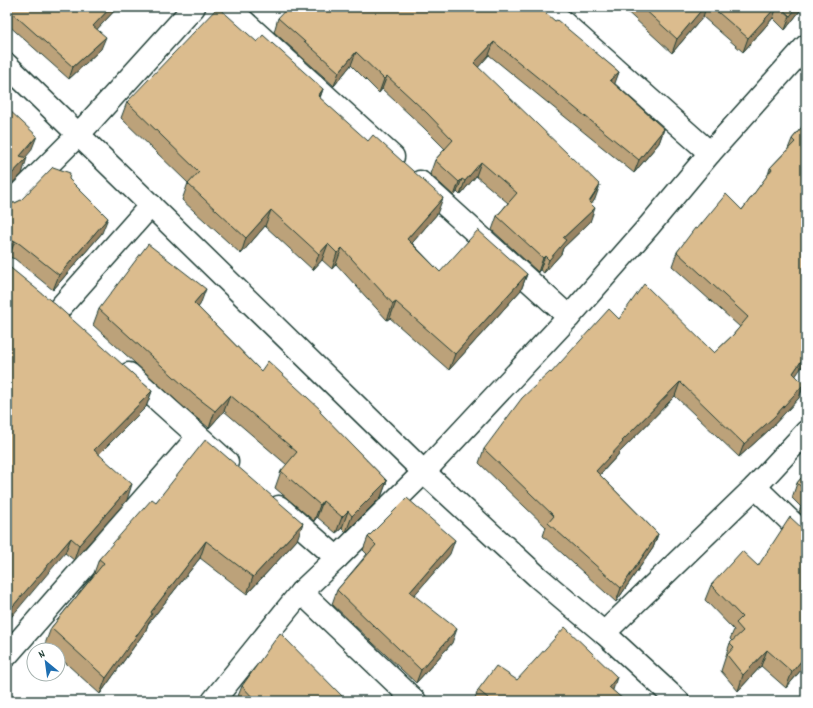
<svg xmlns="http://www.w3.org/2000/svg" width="813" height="708" font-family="Dekko,sans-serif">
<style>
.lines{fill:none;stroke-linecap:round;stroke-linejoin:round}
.street-casing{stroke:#1f3d34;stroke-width:25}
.street{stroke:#fff;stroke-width:22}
.wall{fill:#bca27a;stroke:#1f3d34}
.shaded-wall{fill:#998463;stroke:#1f3d34}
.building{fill:#dbbc8e;stroke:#1f3d34}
</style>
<rect width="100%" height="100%" fill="#fff"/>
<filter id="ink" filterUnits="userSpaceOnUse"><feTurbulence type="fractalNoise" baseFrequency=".025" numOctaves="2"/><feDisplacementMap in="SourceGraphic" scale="8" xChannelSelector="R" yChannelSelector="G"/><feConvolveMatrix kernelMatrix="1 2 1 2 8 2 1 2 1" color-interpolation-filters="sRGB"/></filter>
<g filter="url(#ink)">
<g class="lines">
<defs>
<g id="street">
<path d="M228,7l165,150"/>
<path d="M546,7l164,146"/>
<path d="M7,65l417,407 115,106 65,55 74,68"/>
<path d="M420,182l149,135"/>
<path d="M7,206l71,-71 116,-128"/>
<path d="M58,310l93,-105"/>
<path d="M129,374l98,88"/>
<path d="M755,487l51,49"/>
<path d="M279,507l58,51"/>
<path d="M301,592l114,109"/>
<path d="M604,633l151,-146 51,-55"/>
<path d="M7,655l191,-218"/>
<path d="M213,701l88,-109 36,-34 87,-86 145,-155 80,-91 61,-73 96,-107"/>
</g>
</defs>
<use href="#street" class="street-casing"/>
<use href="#street" class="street"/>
</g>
<g class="wall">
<path d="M7,7h111l-21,22 4,20 -32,30 -62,-55v-9l2,-5z"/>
<path d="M622,7h181l-18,23 -12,-12 -30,34 -40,-35 -31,36z"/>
<path d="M278,18l277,3 64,51 -5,12 50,45 -5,14 -25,30 -145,-118 -11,12 117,132 -4,5 -1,18 -27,26 -2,6 -17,19 -4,-3 -2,2 -46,-42 5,-14 11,-13 -32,-27 -16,19 -3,-3 -3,4 -24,-22 5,-14 10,-11 -22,-22 -41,-38 -3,4 -28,-28 -17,21 -60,-54z"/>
<path d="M323,89l-3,9 117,116 -25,29 28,29 87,2 -6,16 -72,80 -59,-52 -3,2 -51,-56 -4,5 -10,-9 -9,10 -48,-44 -24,28 -59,-54 6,-17 -67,-65 6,-16z"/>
<path d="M806,122l-11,254 9,8 -5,14 -30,32 -30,27 -64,-61 -56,57 -1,2 -18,20 58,59 -5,14 -37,54 -73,-66 3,-9 -67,-64 5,-14 135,-130 95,34 19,-18 7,-8 -68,-61 5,-14 20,-23 45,-19 26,-35 2,-7 18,-19 4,-10z"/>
<path d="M69,179l33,54 -49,57 -38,-31 -6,-2 1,-54h5z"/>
<path d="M7,265l145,126 -6,16 -47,47 28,46 -53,60 -9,-7z"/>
<path d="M200,305l-2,2 63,64 59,42 67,68 -6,16 -35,35 -4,-4 -6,5 -19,-16 -3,4 -39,-33 6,-17 6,-6 -63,-54 -15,17 -21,-17 -95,-86 6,-16z"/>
<path d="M806,472v47l-7,-7 2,-5 -9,-9 5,-15z"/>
<path d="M156,502l141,38 -50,54 -47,-36 -52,66 -2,6 -46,64 -42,-38v-6h-7l-6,-6 6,-16 42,-52 6,-17z"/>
<path d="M368,537l82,17 -36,41 38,48 -36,40 -44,-41 -40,-38 5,-14 30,-36 -4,-4z"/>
<path d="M711,585l95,79 -20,24 -25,-22 -23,25 -17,-20 9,-28 2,-2 -2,-2 4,-9 -29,-30z"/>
<path d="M517,680l95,10 13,11h-151l4,-11z"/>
<path d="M242,686l103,13 -1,2h-108z"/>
</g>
<g class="shaded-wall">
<path d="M111,7h7l-29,31 4,-12z"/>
<path d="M704,7h2l-3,10 -31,36 5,-14z"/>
<path d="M776,7h1l-4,11 -30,34 5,-14z"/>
<path d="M797,7h6l-18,23 5,-14z"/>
<path d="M106,37l-5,12 -32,30 4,-12z"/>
<path d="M494,42l-5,13 -19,22 4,-14z"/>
<path d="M356,52l-5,13 -17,21 5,-14z"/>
<path d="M619,72l-5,14 -4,-6z"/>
<path d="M387,76l-5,13 -3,4 5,-14z"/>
<path d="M323,89l-6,16 1,-9z"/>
<path d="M664,129l-5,14 -25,30 5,-13z"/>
<path d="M37,136l-6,15 -17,20 6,-15z"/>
<path d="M27,158l-5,16 -15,14v-9z"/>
<path d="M481,162l-5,14 -16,19 5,-14z"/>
<path d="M462,179l-5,13 -3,4 5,-14z"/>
<path d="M600,185l-5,14 -11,17 5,-14z"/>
<path d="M443,198l-6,16 -35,41 5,-16z"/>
<path d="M595,208l-5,14 -27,26 -2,6 -17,19 5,-13 14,-22z"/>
<path d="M271,210l-6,16 -24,28 5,-16z"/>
<path d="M108,218l-6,15 -49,57 6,-15z"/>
<path d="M15,241l-6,16h-2v-14l1,-1z"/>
<path d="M328,244l-6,16 -9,10 6,-16z"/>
<path d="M342,248l-6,16 -4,5 5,-16z"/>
<path d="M545,256l-5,14 -2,2 5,-14z"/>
<path d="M527,274l-6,16 -72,80 6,-16z"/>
<path d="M206,289l-6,16 -12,15 6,-17z"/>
<path d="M396,302l-6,16 -3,2 6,-16z"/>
<path d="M806,354v7l-18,26 5,-14z"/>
<path d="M680,382l-5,14 -56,57 -1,2 -27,29 5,-13 26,-30z"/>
<path d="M804,384l-5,14 -30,32 -30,27 5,-13z"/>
<path d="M152,391l-6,16 -58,58 6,-15z"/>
<path d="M230,395l-6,16 -15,17 6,-17z"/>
<path d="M387,481l-6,16 -35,35 6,-16z"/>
<path d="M132,484l-5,16 -53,60 5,-15z"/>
<path d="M323,501l-6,16 -3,4 6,-16z"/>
<path d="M348,511l-6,17 -6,5 6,-16z"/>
<path d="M303,523l-6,17 -50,54 6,-17z"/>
<path d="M658,534l-5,14 -37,54 5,-14z"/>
<path d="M71,538l-6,15 -58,69v-9z"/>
<path d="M455,540l-5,14 -45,52 5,-14z"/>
<path d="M206,541l-6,17 -52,66 -2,6 -46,64 6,-16 45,-66z"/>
<path d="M457,629l-5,14 -36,40 5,-13z"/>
<path d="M767,650l-6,16 -23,25 5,-16z"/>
<path d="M806,655v9l-20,24 6,-16z"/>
<path d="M617,677l-4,13 -9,9 5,-12z"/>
</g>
<g class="building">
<path d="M12,7h99l-18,19 13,11 -33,30 -64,-57z"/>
<path d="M218,7l39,35 6,-7 60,54 -5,7 50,45 5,-6 70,63 -36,41 33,33 38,-42 49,44 -72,80 -59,-52 -3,2 -51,-56 -5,5 -9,-9 -9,10 -48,-44 -25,28 -58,-54 11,-12 -72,-70z"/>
<path d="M288,7h251l16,14 2,-1 62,52 -9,8 54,49 -25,31 -145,-118 -20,21 126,122 -11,17 6,6 -32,30 3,2 -17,20 -4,-4 -2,2 -46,-42 20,-23 -36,-31 -16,19 -3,-2 -3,3 -24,-22 18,-20 -26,-27 -40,-37 -3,3 -28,-27 -17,20 -61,-54z"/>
<path d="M642,7h62l-27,32z"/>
<path d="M712,7h64l-28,31z"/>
<path d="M780,7h17l-7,9z"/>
<path d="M7,108l30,28 -17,20 7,2 -20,21z"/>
<path d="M806,122v232l-13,19 11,11 -30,33 -30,27 -64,-62 -58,59 1,1 -27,29 62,63 -37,54 -73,-65 6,-7 -70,-67 38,-51 28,-26 1,1 58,-64 10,10 25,-35 70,69 19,-18 15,-18 -71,-65 18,-24 2,1 29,-35 16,16 30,-41 -2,-1 25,-26 -3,-3z"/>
<path d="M53,167l17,6 -1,6 39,39 -49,57 -39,-31 -5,-3 -7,1 -1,1v-42l3,2h5l6,-3z"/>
<path d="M148,244l58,45 -12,14 67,68 7,-10 53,49 -1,2 67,69 -35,35 -4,-5 -6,6 -19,-16 -3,4 -39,-34 16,-19 -67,-57 -15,16 -21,-16 -95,-86z"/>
<path d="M7,265l48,39 97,87 -58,59 38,34 -53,61 -8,-7 -64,75z"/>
<path d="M206,439l97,84 -50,54 -47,-36 -55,71 1,2 -46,64 -55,-50 53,-65 -5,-4 53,-60 4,3z"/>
<path d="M806,472v19l-9,-8z"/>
<path d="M407,498l48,42 -45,52 47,37 -36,41 -44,-42v1l-40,-39 39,-45 -8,-8z"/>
<path d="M790,517l13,12 3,2v124l-14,17 -25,-22 -24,25 -16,-20 7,-8 -4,-4 13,-12 -7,-8 6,-6 -31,-32 31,-34 16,15z"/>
<path d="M565,627l52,50 -8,10 16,14h-139l2,-3 -10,-8 18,-24 21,14z"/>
<path d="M280,633l65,66 -1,2h-88l-14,-15z"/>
</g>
</g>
<rect width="813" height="708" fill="none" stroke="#fff" stroke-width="24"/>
<rect x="12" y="12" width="789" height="684" fill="none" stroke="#1f3d34" stroke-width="1.5" filter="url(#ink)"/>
<g transform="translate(46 662) rotate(331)"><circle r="19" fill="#ffffff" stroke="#a5b1ae"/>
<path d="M0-3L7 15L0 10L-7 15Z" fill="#1f6fb2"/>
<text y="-6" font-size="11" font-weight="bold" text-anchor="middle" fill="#1f3d34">N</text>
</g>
</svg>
